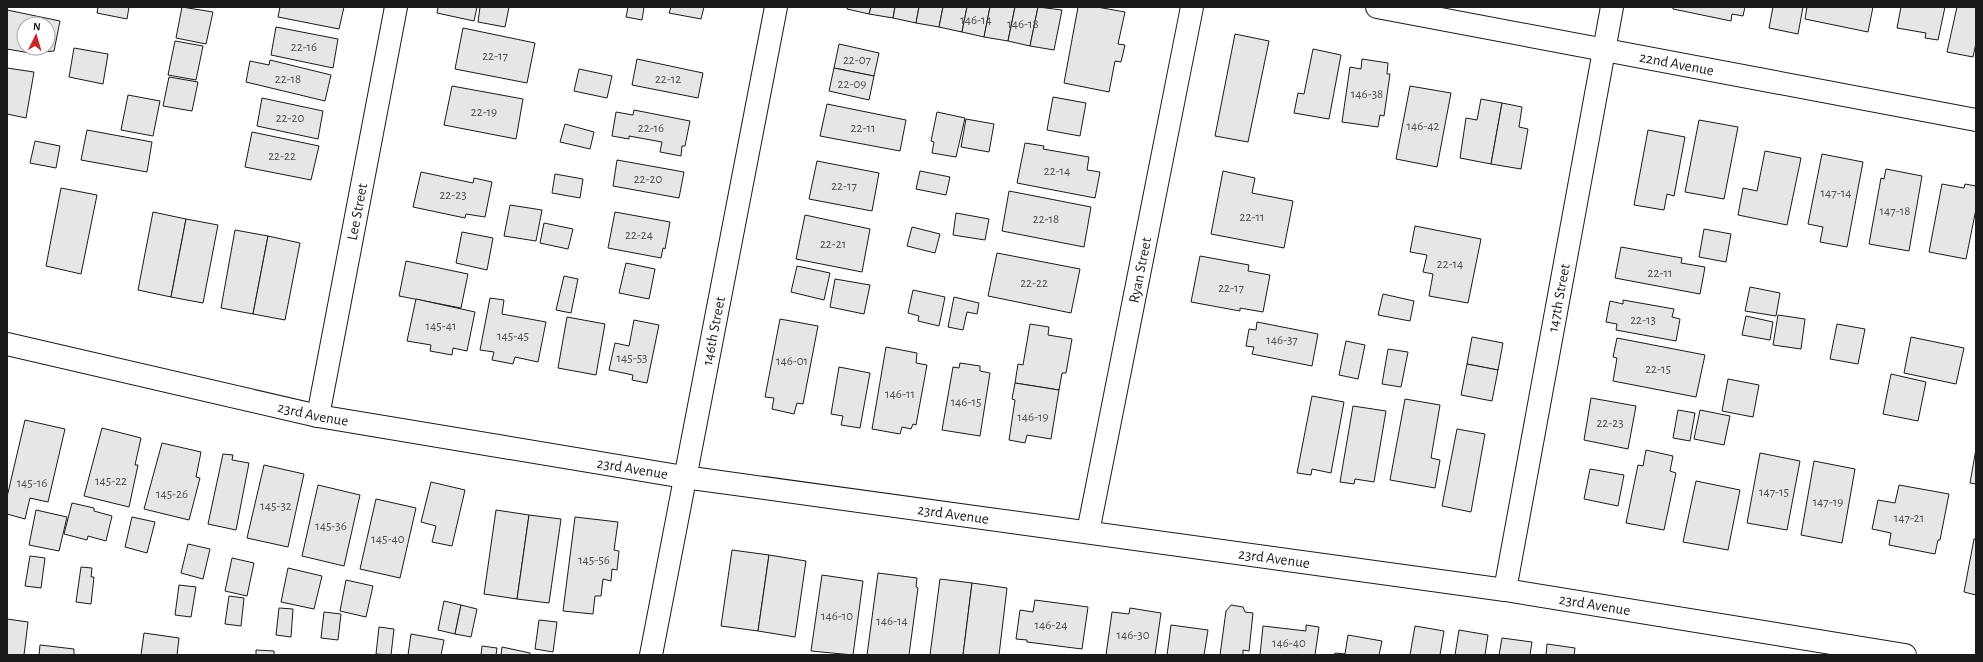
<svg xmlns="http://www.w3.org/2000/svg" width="1983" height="662" font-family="'Alegreya Sans',sans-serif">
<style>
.building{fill:#e6e6e6;stroke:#1a1a1a;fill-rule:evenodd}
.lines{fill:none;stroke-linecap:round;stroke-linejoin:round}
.minor-casing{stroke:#1a1a1a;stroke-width:24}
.minor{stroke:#fff;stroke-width:22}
.labels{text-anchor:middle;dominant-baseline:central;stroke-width:3;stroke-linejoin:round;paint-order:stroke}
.number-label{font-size:13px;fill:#4d4d4d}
.street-label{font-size:15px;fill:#1a1a1a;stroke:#fff}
</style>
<rect width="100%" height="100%" fill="#fff"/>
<g class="building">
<path d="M98,7h31l-2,12 -30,-6z"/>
<path d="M182,7l31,5 -7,32 -30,-6z"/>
<path d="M280,7h64l-5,22 -61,-12z"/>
<path d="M438,7h39l-3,14 -37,-8z"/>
<path d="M480,7h29l-4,20 -27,-5z"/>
<path d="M628,7h16l-2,13 -16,-3z"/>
<path d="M671,7h33l-3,12 -32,-6z"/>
<path d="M848,7h23l-2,7 -22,-5z"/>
<path d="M871,7h24l-2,11 -24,-4z"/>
<path d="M895,7h24l-3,16 -23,-5z"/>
<path d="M919,7h24l-4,20 -23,-4z"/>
<path d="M943,7h24l-5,25 -23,-5z"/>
<path d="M967,7h23l-6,30 -22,-5z"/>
<path d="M990,7h25l-7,34 -24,-4z"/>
<path d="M1015,7h23l-8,39 -22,-5z"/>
<path d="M1038,7l24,3 -8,40 -24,-4z"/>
<path d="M1078,7h19l28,5 -7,32 7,1 -4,17 -6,-1 -6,31 -45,-9z"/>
<path d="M1673,7h72l-2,9 -11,-2 -1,7 -58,-12z"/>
<path d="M1773,7h30l-5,27 -29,-6z"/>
<path d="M1807,7h66l-5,25 -63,-13z"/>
<path d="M1901,7h44l-7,33 -13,-2 1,-5 -29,-5z"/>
<path d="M1957,7h19v36l-3,14 -26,-5z"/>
<path d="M7,10l53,11 -6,30 -24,2 -23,-4zM24,24h24v24h-24z"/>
<path d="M276,27l62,12 -5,29 -62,-13z"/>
<path d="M463,28l72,15 -8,40 -72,-14z"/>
<path d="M1235,34l34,7 -21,101 -33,-6z"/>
<path d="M175,41l28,5 -7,34 -28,-5z"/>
<path d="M839,44l40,9 -5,23 -40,-8z"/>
<path d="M74,48l34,6 -5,30 -34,-7z"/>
<path d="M1313,49l28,6 -12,64 -35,-6 4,-20 6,1z"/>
<path d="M637,59l66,14 -5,25 -66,-13z"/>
<path d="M1362,59l26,4 -1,11h3l-6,42 -4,-1 -2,12 -36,-5 8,-55 11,2z"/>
<path d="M270,60l61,15 -6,26 -79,-19 4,-21 19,4z"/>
<path d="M7,68l27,4 -8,46 -19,-4z"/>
<path d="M834,68l40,8 -5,24 -40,-9z"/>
<path d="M579,69l33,7 -5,22 -33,-7z"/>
<path d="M169,77l29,5 -6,29 -29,-5z"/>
<path d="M452,86l71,13 -7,40 -72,-14z"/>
<path d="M1410,86l41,7 -14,74 -41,-8z"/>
<path d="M128,95l32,6 -7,35 -32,-6z"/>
<path d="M1053,97l33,6 -6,33 -33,-6z"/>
<path d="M262,98l61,13 -5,28 -61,-13z"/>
<path d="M1481,99l21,4 -11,61 -31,-6 6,-40 11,2z"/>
<path d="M1502,103l20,4 -3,20 9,2 -7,40 -30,-5z"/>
<path d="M827,104l79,16 -6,31 -80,-15z"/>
<path d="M634,110l56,11 -5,25h-3l-1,10 -21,-4 2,-10 -33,-6v3l-17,-3 4,-24 17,3z"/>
<path d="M937,112l28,6 -9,39 -24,-4 2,-11 -3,-1z"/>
<path d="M966,119l28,5 -5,28 -28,-5z"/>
<path d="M1699,120l39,7 -14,72 -39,-7z"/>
<path d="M565,124l29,8 -4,17 -30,-7z"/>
<path d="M87,130l65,12 -5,30 -66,-12z"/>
<path d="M1648,130l37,7 -11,59 -7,-2 -3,16 -30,-5z"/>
<path d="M252,132l67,14 -8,34 -66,-13z"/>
<path d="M35,141l25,5 -4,22 -26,-5z"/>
<path d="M1025,143l19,3 -1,3 46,8 -2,13 13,2 -5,26 -78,-15z"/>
<path d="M1765,151l36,7 -14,67 -49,-10 5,-27 14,3z"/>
<path d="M1822,154l41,8 -16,85 -27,-5 3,-15 -15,-3z"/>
<path d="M617,160l67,12 -5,26 -66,-12z"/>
<path d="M817,161l62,12 -7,38 -63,-12z"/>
<path d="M1886,169l36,7 -13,75 -40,-7 12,-66 3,1z"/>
<path d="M920,171l30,6 -4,18 -30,-6z"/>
<path d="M1223,171l32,7 -3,15 41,8 -9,47 -73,-14z"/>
<path d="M421,172l52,11 1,-5 18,4 -7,35 -19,-3 -1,4 -52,-11z"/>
<path d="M555,174l28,5 -3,19 -28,-5z"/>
<path d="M1942,184l22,4 1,-4 11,2v23l-10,50 -37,-7z"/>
<path d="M61,188l36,7 -16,79 -35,-8z"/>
<path d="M1009,191l82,16 -7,40 -82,-16z"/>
<path d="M510,205l32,5 -6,31 -32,-5z"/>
<path d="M153,212l33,7 -15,78 -33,-7z"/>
<path d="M615,212l55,10 -5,27 -2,-1 -2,10 -53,-10z"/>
<path d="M956,213l33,6 -4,21 -32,-5z"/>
<path d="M805,215l65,14 -8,43 -66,-13z"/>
<path d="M186,219l32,6 -15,78 -32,-6z"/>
<path d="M544,223l29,6 -5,20 -28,-6z"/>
<path d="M1415,226l66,13 -13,64 -39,-7 4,-22 -10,-2 4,-17 -17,-3z"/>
<path d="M912,227l28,7 -5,19 -28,-7z"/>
<path d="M1704,229l27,5 -5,28 -27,-5z"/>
<path d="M235,230l33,6 -15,78 -32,-6z"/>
<path d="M462,232l31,6 -6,32 -31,-7z"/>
<path d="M268,236l32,7 -15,77 -32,-6z"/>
<path d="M1621,247l61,11 -1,5 24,4 -5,27 -85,-16z"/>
<path d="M997,253l83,16 -9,44 -83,-17z"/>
<path d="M1200,256l49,9 -1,6 22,4 -7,37 -23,-4v3l-49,-9z"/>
<path d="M406,261l62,13 -7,34 -62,-12z"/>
<path d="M626,263l29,6 -6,30 -30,-6z"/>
<path d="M797,266l33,7 -6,27 -33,-8z"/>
<path d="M564,276l14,3 -7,34 -15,-3z"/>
<path d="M835,279l35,6 -6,29 -34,-7z"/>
<path d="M1750,287l30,6 -4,23 -31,-5z"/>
<path d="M913,290l32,7 -6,29 -21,-5 1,-5 -11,-3z"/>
<path d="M1383,294l31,7 -4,20 -32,-6z"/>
<path d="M954,297l25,6 -2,11 -10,-2 -4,18 -15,-3z"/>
<path d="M490,298l14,2 -2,14 44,8 -8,40 -23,-5 -2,7 -21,-4 2,-8 -14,-2z"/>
<path d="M416,299l59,13 -8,39 -14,-3 -1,7 -22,-4 1,-6 -24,-4z"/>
<path d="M1623,300l51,9 -2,8 8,2 -4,22 -60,-11 1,-6 -11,-2 4,-21 13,3z"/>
<path d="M1778,315l27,4 -4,30 -28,-4z"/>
<path d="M1746,316l27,6 -3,18 -28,-5z"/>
<path d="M567,317l38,7 -9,51 -38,-7z"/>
<path d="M780,319l38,7 -15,78 -6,-1 -3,11 -22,-5 2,-11 -9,-1z"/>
<path d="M634,320l25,5 -12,58 -15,-3 1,-5 -24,-5 6,-27 14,3z"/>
<path d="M1257,322l61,12 -6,32 -60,-12 2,-7 -8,-1 3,-17 7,1z"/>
<path d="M1030,324l19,3 -1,8 24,4 -6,34h-4l-3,17 -44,-7 3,-19 5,1z"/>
<path d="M1837,324l28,5 -7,35 -28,-5z"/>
<path d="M1472,337l31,6 -5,27 -31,-6z"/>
<path d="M1911,337l53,11 -8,36 -52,-11z"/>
<path d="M1617,338l88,17 -9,42 -83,-16 4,-23 -4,-1z"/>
<path d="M1346,341l19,4 -7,34 -19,-4z"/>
<path d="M886,347l31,6 -1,10 11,2 -11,60 -3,-1 -2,5 -9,-2 -2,7 -28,-5z"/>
<path d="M1388,349l20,3 -7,35 -19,-3z"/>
<path d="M960,363l20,3v5l10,2 -10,63 -38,-6 11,-63 6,1z"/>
<path d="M1467,364l31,6 -6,31 -31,-6z"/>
<path d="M839,367l31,6 -10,55 -19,-3 2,-9 -12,-2z"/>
<path d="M1891,374l35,8 -8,39 -35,-7z"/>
<path d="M1728,379l31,6 -6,32 -31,-6z"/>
<path d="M1015,383l44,7 -8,49 -24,-4 -2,8 -16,-3 6,-40 -3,-1z"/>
<path d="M1312,396l32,6 -13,71 -19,-4 -1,6 -14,-2z"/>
<path d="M1591,398l45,8 -8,43 -44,-9z"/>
<path d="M1405,399l35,6 -9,53 9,2 -5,28 -45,-8z"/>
<path d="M1353,406l33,5 -12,71 -19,-3 -1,5 -14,-2z"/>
<path d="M1678,410l17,3 -5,28 -17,-3z"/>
<path d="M1700,410l30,6 -6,29 -30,-6z"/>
<path d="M25,420l40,9 -17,73 -18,-4 -5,21 -18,-5v-17z"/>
<path d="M102,428l39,10 -6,27h3l-9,42 -45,-11z"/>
<path d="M1457,429l28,5 -14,78 -29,-6z"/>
<path d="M162,443l39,9 -5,25 4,1 -11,42 -45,-11z"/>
<path d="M1976,449v35l-6,-1z"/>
<path d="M1646,450l27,6 -3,15 6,2 -12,57 -38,-7 12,-58 5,1z"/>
<path d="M1760,453l40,8 -13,69 -40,-7z"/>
<path d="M223,454l10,1 -1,5 17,3 -13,67 -28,-6z"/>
<path d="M1814,461l41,8 -13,74 -41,-8z"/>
<path d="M264,465l40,9 -16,73 -41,-9z"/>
<path d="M1590,469l34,6 -6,31 -34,-7z"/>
<path d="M1696,481l44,9 -12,60 -45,-8z"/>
<path d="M431,482l34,8 -13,56 -20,-4 4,-16 -15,-4z"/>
<path d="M318,485l42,10 -16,71 -42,-10z"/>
<path d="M1899,485l50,9 -9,46h-2l-3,14 -46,-9 2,-12 -19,-4 6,-29 17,3z"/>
<path d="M376,499l40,9 -16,70 -40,-9z"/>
<path d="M72,503l22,5v3l18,5 -6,25 -18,-5 -1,4 -23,-6z"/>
<path d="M36,510l31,7 -8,34 -30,-6z"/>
<path d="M496,510l33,5 -12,84 -33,-5z"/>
<path d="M529,515l32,4 -12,84 -32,-4z"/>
<path d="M132,517l23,5 -8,31 -22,-6z"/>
<path d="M575,517l43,5 -4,28 5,1 -2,19 -5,-1 -1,12 -8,-2 -2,17h-6l-2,18 -30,-3z"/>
<path d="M1974,539h2v56l-12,-3z"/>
<path d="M188,544l22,5 -7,30 -22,-6z"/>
<path d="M732,550l37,5 -11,76 -37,-5z"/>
<path d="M769,555l37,6 -11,76 -37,-6z"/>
<path d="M30,556l15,2 -4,30 -16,-2z"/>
<path d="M232,558l22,5 -7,33 -22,-5z"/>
<path d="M81,567l11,1 -1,9h3l-3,27 -15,-2z"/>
<path d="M288,568l34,8 -8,33 -33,-7z"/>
<path d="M878,573l39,5 -1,9 2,1 -9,67h-42z"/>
<path d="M822,575l41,6 -10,74 -42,-4z"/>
<path d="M940,579l32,4 -9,72h-33z"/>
<path d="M346,580l27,6 -7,31 -26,-6z"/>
<path d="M972,583l35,5 -8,67h-36z"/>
<path d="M179,585l17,2 -5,30 -16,-2z"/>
<path d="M229,596l15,2 -3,28 -16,-2z"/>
<path d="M1035,600l53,7 -6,42 -55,-7v-2l-11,-1 4,-29 13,2z"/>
<path d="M444,601l17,4 -6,29 -17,-4z"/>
<path d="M461,605l16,4 -6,28 -16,-3z"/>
<path d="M1231,605l12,2 2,5 8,1 -4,38 -6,-1v5h4h-27l6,-44z"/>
<path d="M279,608l14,1 -2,28 -15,-2z"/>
<path d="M1130,608l31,5 -6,42h-49l6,-43 17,2z"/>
<path d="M324,612l17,2 -3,26 -17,-2z"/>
<path d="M7,619l21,3 -4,33h-17z"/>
<path d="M539,620l18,2 -4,30 -18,-3z"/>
<path d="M1171,625l37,5 -4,25h-37z"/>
<path d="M1306,625l13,2 -4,28h-55l3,-29 43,5z"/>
<path d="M1415,626l29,5 -4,24h-30z"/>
<path d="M379,627l15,2 -3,26 -15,-1z"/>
<path d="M1459,630l29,5 -3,20h-30z"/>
<path d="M144,633l35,5 -2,17h-36z"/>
<path d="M411,634l33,6 -3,15h-33z"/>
<path d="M1348,635l34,6 -3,14h-45l1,-2 10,1z"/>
<path d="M1502,638l30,4 -2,13h-31z"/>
<path d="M1547,644l28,4 -1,7h-28z"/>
<path d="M40,645l34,4v6h-35z"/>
<path d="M482,646l15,2 -1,7h-15z"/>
<path d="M502,647l28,6v2h-29z"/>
<path d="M256,650l18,1v4h-18z"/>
</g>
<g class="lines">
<defs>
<g id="minor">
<path id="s1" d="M1377,7l599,113"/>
<path id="s2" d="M7,344l311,72 366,61 821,113 400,65"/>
<path id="s3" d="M318,416l78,-409"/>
<path id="s4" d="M1088,532l104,-525"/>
<path id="s5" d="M1505,590l107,-583"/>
<path id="s6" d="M651,655l125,-648"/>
</g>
</defs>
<use href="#minor" class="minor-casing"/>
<use href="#minor" class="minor"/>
</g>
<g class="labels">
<g class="number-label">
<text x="976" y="20">146-14</text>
<text x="1023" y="24">146-18</text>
<text x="304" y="47">22-16</text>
<text x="495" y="56">22-17</text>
<text x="857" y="60">22-07</text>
<text x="288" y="79">22-18</text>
<text x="668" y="79">22-12</text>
<text x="852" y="84">22-09</text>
<text x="1367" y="94">146-38</text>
<text x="484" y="112">22-19</text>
<text x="290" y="118">22-20</text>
<text x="1423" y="126">146-42</text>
<text x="651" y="128">22-16</text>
<text x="863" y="128">22-11</text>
<text x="282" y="156">22-22</text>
<text x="1057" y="171">22-14</text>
<text x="648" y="179">22-20</text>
<text x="844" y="186">22-17</text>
<text x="1836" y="193">147-14</text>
<text x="453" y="195">22-23</text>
<text x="1895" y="211">147-18</text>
<text x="1252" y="217">22-11</text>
<text x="1046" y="219">22-18</text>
<text x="639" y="235">22-24</text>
<text x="833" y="244">22-21</text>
<text x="1450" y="264">22-14</text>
<text x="1660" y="273">22-11</text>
<text x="1034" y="283">22-22</text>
<text x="1231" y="288">22-17</text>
<text x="1643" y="320">22-13</text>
<text x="441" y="326">145-41</text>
<text x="513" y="336">145-45</text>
<text x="1282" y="340">146-37</text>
<text x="632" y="358">145-53</text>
<text x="792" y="361">146-01</text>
<text x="1658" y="369">22-15</text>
<text x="900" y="394">146-11</text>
<text x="966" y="402">146-15</text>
<text x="1033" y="417">146-19</text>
<text x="1610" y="423">22-23</text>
<text x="111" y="481">145-22</text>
<text x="32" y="483">145-16</text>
<text x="1774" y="492">147-15</text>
<text x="172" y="494">145-26</text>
<text x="1828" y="502">147-19</text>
<text x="276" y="506">145-32</text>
<text x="1909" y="518">147-21</text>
<text x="331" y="526">145-36</text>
<text x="388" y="539">145-40</text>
<text x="594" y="560">145-56</text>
<text x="837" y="616">146-10</text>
<text x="892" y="621">146-14</text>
<text x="1051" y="625">146-24</text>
<text x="1133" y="635">146-30</text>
<text x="1289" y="643">146-40</text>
</g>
<g class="street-label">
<text stroke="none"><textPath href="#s1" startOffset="305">22nd Avenue</textPath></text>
<text stroke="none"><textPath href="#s3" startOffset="208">Lee Street</textPath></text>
<text stroke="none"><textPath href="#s4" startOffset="267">Ryan Street</textPath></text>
<text stroke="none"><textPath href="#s5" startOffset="297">147th Street</textPath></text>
<text stroke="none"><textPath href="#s6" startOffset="330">146th Street</textPath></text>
<text stroke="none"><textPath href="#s2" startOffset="314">23rd Avenue</textPath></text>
<text stroke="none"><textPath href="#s2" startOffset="638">23rd Avenue</textPath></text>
<text stroke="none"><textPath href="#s2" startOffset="962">23rd Avenue</textPath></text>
<text stroke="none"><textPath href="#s2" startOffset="1286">23rd Avenue</textPath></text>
<text stroke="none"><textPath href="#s2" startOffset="1610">23rd Avenue</textPath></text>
</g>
</g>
<rect width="1983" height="662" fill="none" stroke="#1a1a1a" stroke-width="16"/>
<g transform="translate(36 36) rotate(5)"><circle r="19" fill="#ffffff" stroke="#a3a3a3"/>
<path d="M0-3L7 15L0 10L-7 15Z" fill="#c62828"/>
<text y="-6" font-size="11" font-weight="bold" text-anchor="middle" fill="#1a1a1a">N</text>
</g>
</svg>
